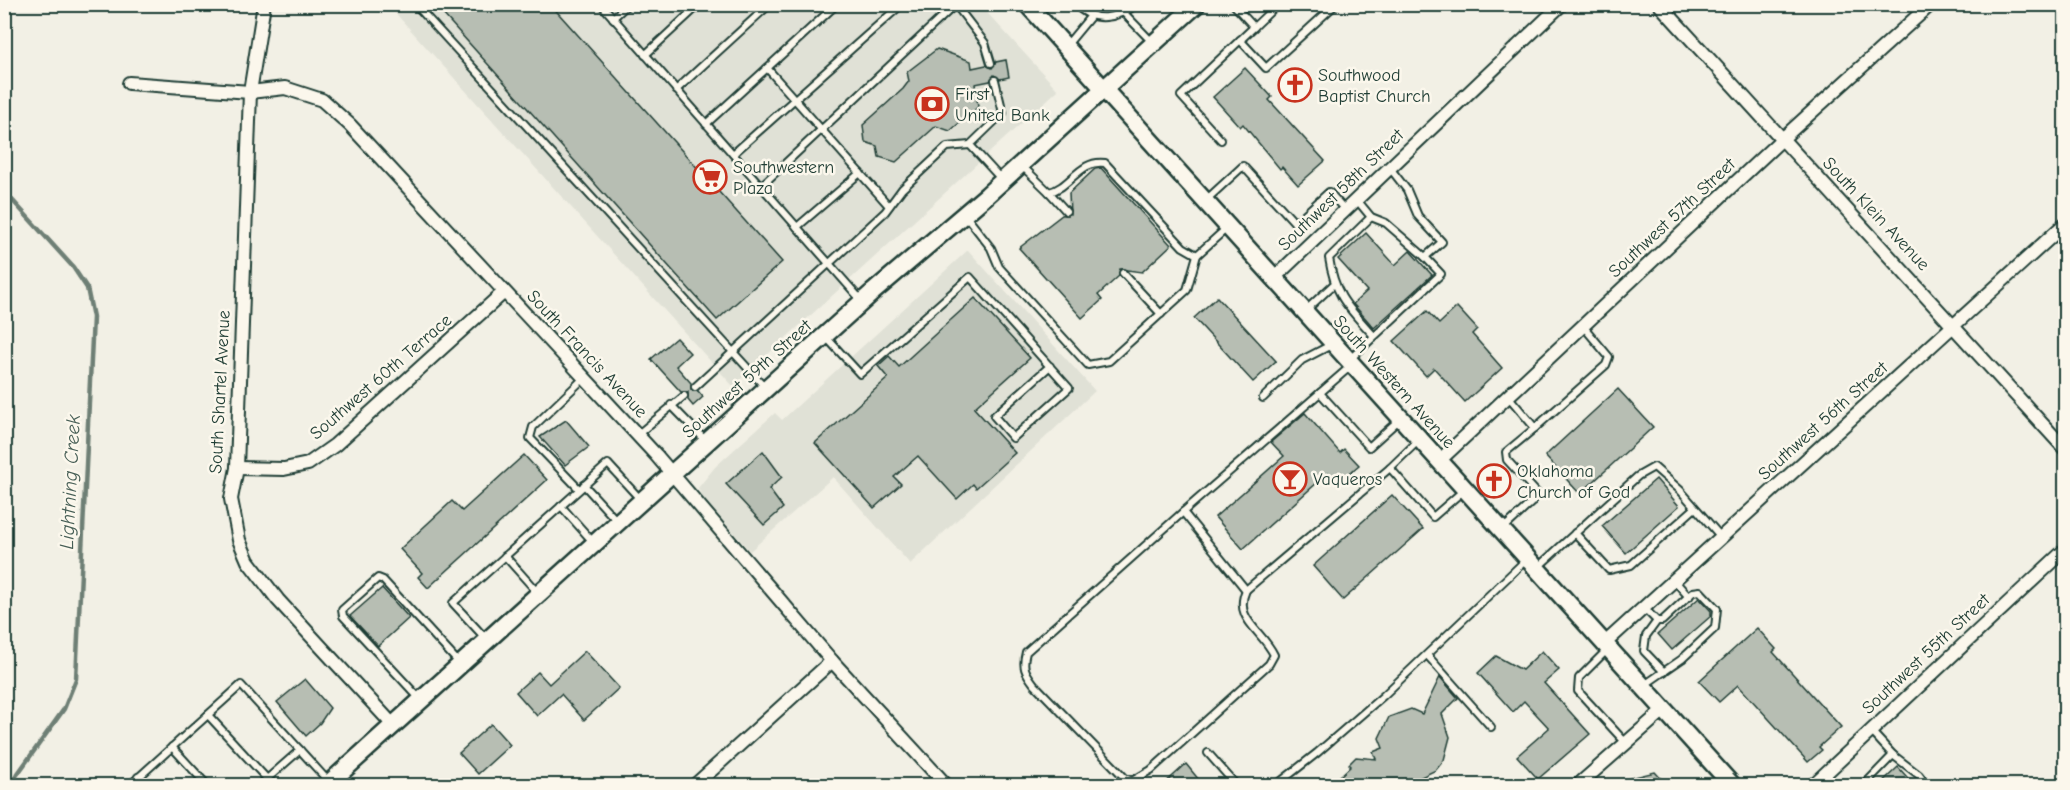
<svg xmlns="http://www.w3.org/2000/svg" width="2070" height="790" font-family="'Comic Neue',sans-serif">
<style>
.built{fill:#e0e1d6}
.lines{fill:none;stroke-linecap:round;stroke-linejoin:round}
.stream{stroke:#6e7f75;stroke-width:4.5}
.building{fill:#b7beb3;stroke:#1f3d34;stroke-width:1.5}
.lane-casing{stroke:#1f3d34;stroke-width:10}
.street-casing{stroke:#1f3d34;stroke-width:16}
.secondary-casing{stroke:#1f3d34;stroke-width:21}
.lane{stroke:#fbf7ec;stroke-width:6}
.street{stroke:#fbf7ec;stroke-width:12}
.secondary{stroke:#fbf7ec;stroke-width:16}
.labels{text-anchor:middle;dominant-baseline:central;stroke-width:5;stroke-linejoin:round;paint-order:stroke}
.poi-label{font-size:18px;fill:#1f3d34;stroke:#fbf7ec;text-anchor:start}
.street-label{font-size:18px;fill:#1f3d34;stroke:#fbf7ec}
.water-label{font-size:20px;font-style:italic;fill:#465e55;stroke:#fbf7ec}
</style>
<rect width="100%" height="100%" fill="#f2f0e5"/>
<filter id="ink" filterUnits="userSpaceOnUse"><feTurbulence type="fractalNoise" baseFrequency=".0167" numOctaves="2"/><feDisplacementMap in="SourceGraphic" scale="12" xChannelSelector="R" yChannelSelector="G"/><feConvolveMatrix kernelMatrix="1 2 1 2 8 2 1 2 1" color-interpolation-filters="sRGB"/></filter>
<g filter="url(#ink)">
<g class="built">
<path d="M388,5h592l78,85 -325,296z"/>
<path d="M968,250l127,141 -185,173 -77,-87 -83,74 -48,-54 -4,-9 17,-21 60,-54 7,7z"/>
</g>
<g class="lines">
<path class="stream" d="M4,191l69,76 14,21 6,29 -17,362 -12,30 -55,77"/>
</g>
<g class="building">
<path d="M434,4h116l232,258 -65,58z"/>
<path d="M937,49l34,12 1,7 14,-3 6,3 4,-6 10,-2 3,17 -9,2 -6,-4 -4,6 -15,3 3,23 -28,24 -14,-5 -40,36 -17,-5 -2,-11 -12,-4 -2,-17 40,-36 6,-8 -2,-9z"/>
<path d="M1245,68l27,29 -3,3 56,61 -27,24 -16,-18 -2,2 -37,-45 -3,3 -27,-30z"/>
<path d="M1101,168l70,77 -29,27 -22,-3 -1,7 -21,19 4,5 -20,18 -63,-70 43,-33 8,-1 -1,-21 26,-24z"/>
<path d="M1366,233l29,32 15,-14 22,24 -58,53 -21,-24 14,-13 -29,-32z"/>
<path d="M1217,297l59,64 -23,21 -59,-64z"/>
<path d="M975,298l55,60 -56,50 41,45 -39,35 -3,-4 -16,15 -39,-43 -24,21 7,7 -27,24 -59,-65 73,-65 -10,-12 11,-10 10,11z"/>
<path d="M1457,307l20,22 -5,5 30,34 -37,34 -31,-34 -8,8 -32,-35 33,-30 12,13z"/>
<path d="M676,338l14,15 -14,13 15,17v7l7,1 5,6 -10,9 -5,-6v-8h-7l-30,-33z"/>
<path d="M1618,389l35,38 -73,67 -35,-38z"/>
<path d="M1305,413l35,40 4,-4 15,16 -22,19 -9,-11 -85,76 -28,-32 69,-61 -13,-14z"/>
<path d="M566,420l23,27 -24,18 -25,-28z"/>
<path d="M763,451l19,26 -13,12 14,19 -19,17 -38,-41z"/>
<path d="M524,455l23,25 -119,108 -10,-11 4,-4 -22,-24 52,-48 10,10z"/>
<path d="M1656,479l23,27 -53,47 -24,-27z"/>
<path d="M1392,495l31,34 -80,71 -30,-34z"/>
<path d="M382,588l27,30 -31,28 -28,-30z"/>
<path d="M1699,598l12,13v5l-39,34 -14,-16z"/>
<path d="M1757,628l19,21 -3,3 68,75 -22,20 3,3 -14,12 -70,-77 -19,17 -20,-21z"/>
<path d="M585,651l34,37 -35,32 -23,-26 -24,22 -21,-24 22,-20 11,12z"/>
<path d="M1542,651l17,19 -15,13 46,51 -52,45 -21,-23 32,-28 -25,-27 -11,11 -35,-39 18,-17 26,14z"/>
<path d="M1440,677l18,21 -16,16 8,23 -6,23 -8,10 -21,10h-36l4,6h-54l22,-20 -2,-2 7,-7 20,2 -3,-7 10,-4 -4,-10 10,-21 22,-8 11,5z"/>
<path d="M305,679l25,29 -10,15 -14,13 -29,-34z"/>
<path d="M491,724l19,21 -32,29 -19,-21z"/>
<path d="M1186,764l18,22h-42z"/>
<path d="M1898,767l17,19h-37z"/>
<path d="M1655,772l13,14h-50v-5z"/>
</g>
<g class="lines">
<defs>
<g id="lane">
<path d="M415,4l350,383"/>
<path d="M601,4l261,297"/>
<path d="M955,4l30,39 6,20"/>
<path d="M1075,4c20,21 41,14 63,0"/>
<path d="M1233,4l21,23 24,-23"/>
<path d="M1124,13l29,30"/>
<path d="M613,18l15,-14"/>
<path d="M1240,40l26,28 70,-64"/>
<path d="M1066,46l24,-29"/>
<path d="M645,55l55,-51"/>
<path d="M767,68l122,138"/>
<path d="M676,90l94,-86"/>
<path d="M706,124l131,-120"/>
<path d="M1221,140l-40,-44 73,-69"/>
<path d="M970,145l32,35"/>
<path d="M733,154l169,-150"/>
<path d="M1021,165l28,27c21,-4 31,-33 56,-29l78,84 14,8"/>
<path d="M761,186l195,-182"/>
<path d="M1049,192l17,19"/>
<path d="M1206,200l37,-34 52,57 34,-31 16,18"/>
<path d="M1357,200l14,17 15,6 39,34"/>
<path d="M966,216l25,32 8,19 89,98 21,-4 78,-71 10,-35 31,-28"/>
<path d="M1371,217l-42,41c6,39 20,50 45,78"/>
<path d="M797,227l63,-54"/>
<path d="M1123,273l38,41"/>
<path d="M1305,311l28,-26"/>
<path d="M825,336l35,38 110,-97 99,111 -56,50 -19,-22 56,-50"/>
<path d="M1349,360l92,-86 -16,-17 17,-15 -24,-26 -11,-26 -17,-22"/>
<path d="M1352,365l-169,147 63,78 144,-122"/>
<path d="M695,387l190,-175 17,-23 45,-42 23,-2 33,-32 -8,-33"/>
<path d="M1320,393l49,54 31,-28"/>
<path d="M1508,396l27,32 71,-63 3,-8 -26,-31"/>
<path d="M1263,398l39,-38 31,-16"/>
<path d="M671,405l35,36"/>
<path d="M637,435l47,-39"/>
<path d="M1418,441l-28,27 43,49 31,-27"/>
<path d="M584,485l33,36"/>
<path d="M579,489l-49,-51 3,-11 51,-49"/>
<path d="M561,506l33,37"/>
<path d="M1183,512l-157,140c-4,15 -1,20 8,32l91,94 7,3 19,-11 118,-106 5,-9c-12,-25 -41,-36 -28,-65"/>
<path d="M1504,528l28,-26 4,-10 -29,-32 -1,-8 29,-24"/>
<path d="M1575,533l34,37 22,-5 64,-57"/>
<path d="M505,556l33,37"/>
<path d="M1538,567l100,-91 16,-9 26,23 41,47"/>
<path d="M1674,580l15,17"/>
<path d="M1657,621l-11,15 -2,15 20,21"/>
<path d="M487,640l-34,-37 155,-139 33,36"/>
<path d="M1608,649l-29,29 -1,13 48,52"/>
<path d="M1427,655l64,72"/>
<path d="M1643,686l39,-27 33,-31 2,-19 -17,-18 -7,1 -31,29h-5l-13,-13"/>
<path d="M420,699l-77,-83 -1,-6 36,-32 5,2 77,84"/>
<path d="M208,715l59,64 33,-29"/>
<path d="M172,747l36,39"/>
<path d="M1208,753l29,33"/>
<path d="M1893,755l26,20 8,11"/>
<path d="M138,777l8,9"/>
<path d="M129,786l112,-101 88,97"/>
<path d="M260,786l7,-7 5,7"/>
<path d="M1275,786l42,-33 66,-57 144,-137"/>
<path d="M1863,786l30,-31 -22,-24"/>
</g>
<g id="street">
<path d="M264,4l-14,88 -13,376 -6,31 8,41 9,21 30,39 115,125"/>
<path d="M1659,4l407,446"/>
<path d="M129,83l121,9 35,-4 37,12 28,25 306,330 176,206 115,125"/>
<path d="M1274,278l288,-274"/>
<path d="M1439,461l343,-322 149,-135"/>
<path d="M237,468l47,1 24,-5 27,-19 169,-153"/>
<path d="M1604,644l462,-421"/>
<path d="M694,786l138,-125"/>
<path d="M1577,786l87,-76"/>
<path d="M1812,786l254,-237"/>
</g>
<g id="secondary">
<path d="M1027,4l706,782"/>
<path d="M326,786l547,-494 114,-97 210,-191"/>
</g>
</defs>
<use href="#lane" class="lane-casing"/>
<use href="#street" class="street-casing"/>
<use href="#secondary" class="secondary-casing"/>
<use href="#lane" class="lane"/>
<use href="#street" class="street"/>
<use href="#secondary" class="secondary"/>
</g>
</g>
<defs>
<symbol id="church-ring" viewBox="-11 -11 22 22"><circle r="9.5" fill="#fbf7ec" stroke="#c8321e" stroke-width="1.5"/><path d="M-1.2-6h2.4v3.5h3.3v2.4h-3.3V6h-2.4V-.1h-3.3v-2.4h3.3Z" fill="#c8321e"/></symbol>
<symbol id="bank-ring" viewBox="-11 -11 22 22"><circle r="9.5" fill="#fbf7ec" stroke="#c8321e" stroke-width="1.5"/><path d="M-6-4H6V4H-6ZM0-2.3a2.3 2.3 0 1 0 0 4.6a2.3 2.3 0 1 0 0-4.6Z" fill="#c8321e"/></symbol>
<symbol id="supermarket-ring" viewBox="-11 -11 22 22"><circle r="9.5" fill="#fbf7ec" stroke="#c8321e" stroke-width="1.5"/><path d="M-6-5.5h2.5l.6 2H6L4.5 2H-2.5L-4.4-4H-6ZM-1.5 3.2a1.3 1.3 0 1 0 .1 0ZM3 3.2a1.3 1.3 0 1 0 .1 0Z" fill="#c8321e"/></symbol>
<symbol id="bar-ring" viewBox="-11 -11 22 22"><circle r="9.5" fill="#fbf7ec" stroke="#c8321e" stroke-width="1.5"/><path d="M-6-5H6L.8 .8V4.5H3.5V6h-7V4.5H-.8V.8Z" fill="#c8321e"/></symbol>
</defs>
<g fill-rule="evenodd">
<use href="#church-ring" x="1276" y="66" width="38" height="38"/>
<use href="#bank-ring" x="913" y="85" width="38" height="38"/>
<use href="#supermarket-ring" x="691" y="158" width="38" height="38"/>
<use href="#bar-ring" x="1271" y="460" width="38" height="38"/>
<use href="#church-ring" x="1475" y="462" width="38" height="38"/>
</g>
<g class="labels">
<g class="poi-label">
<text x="1318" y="75">Southwood<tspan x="1318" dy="21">Baptist Church</tspan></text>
<text x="955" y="94">First<tspan x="955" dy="21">United Bank</tspan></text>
<text x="733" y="167">Southwestern<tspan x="733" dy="21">Plaza</tspan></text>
<text x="1517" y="471">Oklahoma<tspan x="1517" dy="21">Church of God</tspan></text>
<text x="1313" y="479">Vaqueros</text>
</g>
<g class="street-label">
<text transform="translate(1341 190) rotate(-44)">Southwest 58th Street</text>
<text transform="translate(1876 214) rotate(47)">South Klein Avenue</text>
<text transform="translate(1672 218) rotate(-43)">Southwest 57th Street</text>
<text transform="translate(587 354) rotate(47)">South Francis Avenue</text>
<text transform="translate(381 377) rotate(-41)">Southwest 60th Terrace</text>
<text transform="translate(747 379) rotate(-42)">Southwest 59th Street</text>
<text transform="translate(1394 382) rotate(48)">South Western Avenue</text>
<text transform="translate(220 392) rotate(-87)">South Shartel Avenue</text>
<text transform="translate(1823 421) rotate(-42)">Southwest 56th Street</text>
<text transform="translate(1926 654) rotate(-43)">Southwest 55th Street</text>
</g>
<g class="water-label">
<text transform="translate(70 482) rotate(-87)">Lightning Creek</text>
</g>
</g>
<rect width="2070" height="790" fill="none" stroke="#fbf7ec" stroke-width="24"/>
<rect x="12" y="12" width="2046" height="766" fill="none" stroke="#1f3d34" stroke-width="2" filter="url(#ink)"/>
</svg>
